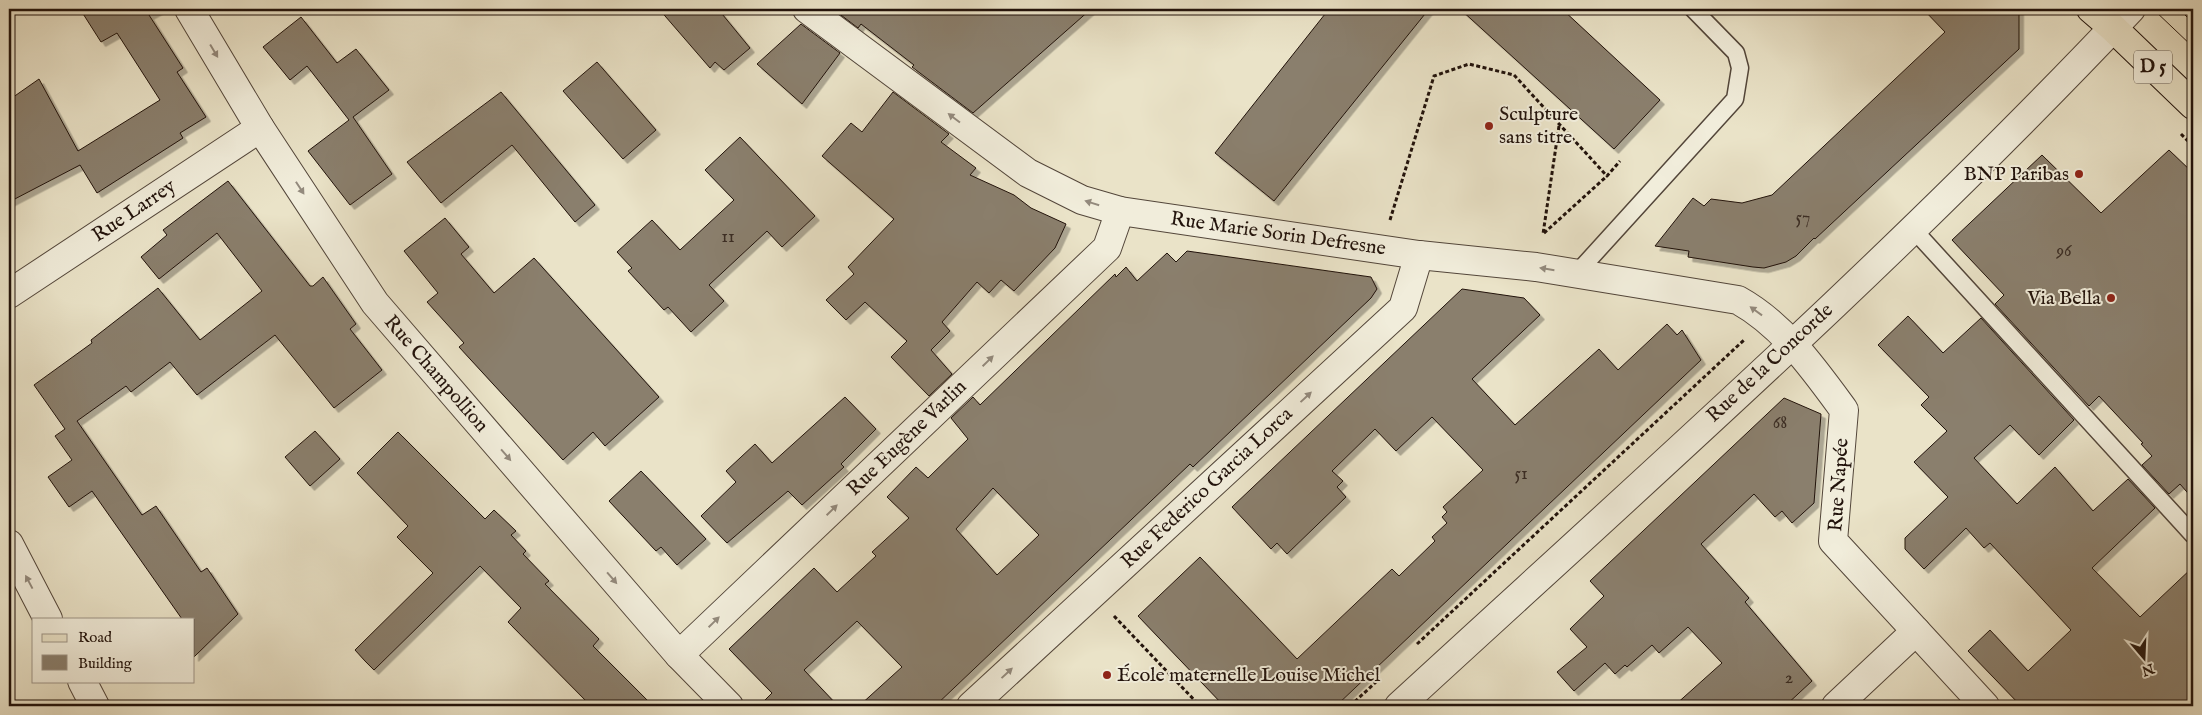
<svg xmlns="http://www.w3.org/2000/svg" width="2202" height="715" font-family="'IM FELL English',serif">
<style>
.building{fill:#8a7f6d;stroke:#21120b;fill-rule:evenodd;filter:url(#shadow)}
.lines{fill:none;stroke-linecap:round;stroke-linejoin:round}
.lane-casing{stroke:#53463a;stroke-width:19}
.street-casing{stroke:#53463a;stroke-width:30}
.primary-casing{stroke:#21120b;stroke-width:30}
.path{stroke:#21120b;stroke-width:3;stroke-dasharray:4 2.5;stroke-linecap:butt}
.lane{stroke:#f1eddb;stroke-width:16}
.street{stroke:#f1eddb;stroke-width:28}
.primary{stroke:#eae3c8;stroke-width:28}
.tram{stroke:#21120b;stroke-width:1}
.oneway{fill:#938a7d}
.poi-dot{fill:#8f2418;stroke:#f1eddb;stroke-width:2}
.labels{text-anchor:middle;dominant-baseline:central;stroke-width:4;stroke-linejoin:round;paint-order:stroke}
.number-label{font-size:18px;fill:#3b2d24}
.shield{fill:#f1eddb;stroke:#5f5449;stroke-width:1}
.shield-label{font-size:19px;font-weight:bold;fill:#21120b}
.poi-label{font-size:20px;fill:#21120b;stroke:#f1eddb;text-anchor:start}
.street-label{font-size:20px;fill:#21120b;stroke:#f1eddb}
</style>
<defs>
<filter id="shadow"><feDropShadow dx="4.5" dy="4.5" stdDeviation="0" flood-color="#0004"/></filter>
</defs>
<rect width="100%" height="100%" fill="#eae3c8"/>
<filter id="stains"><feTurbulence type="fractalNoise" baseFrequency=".004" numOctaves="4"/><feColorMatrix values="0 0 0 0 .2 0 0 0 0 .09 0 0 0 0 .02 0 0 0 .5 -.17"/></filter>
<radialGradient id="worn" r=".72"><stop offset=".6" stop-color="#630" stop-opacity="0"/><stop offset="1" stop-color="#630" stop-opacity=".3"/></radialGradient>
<g class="building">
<path d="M80,9h80l-11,6 34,53 -6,4 29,45 -26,16 3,5 -86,55 -17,-28 -71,37v-102l30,-21 39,72 82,-51 -43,-67 -16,9z"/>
<path d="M659,9h59l32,39 -26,22 -9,-8 -5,6z"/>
<path d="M833,9h258l-118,104 -61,-46 2,-2 -53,-41 -3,4z"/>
<path d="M1329,9h100l-155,192 -59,-48z"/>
<path d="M1460,9h102l98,91 -46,49z"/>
<path d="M1923,9h96v40l-204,190 -1,-1 -18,18 -10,6 -22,6 -11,-1 -65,-10 1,-6 -34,-5 38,-48 11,8 7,-7 31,4 30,-8 173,-163z"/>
<path d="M301,17l36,46 19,-14 33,41 -36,27 39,57 -42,31 -42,-54 41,-31 -42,-54 -17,14 -27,-33z"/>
<path d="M801,24l39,29 -38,51 -45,-40z"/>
<path d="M597,62l59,68 -33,29 -60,-68z"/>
<path d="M501,92l94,113 -20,17 -63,-77 -71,58 -34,-41z"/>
<path d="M893,92l56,42 -8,8 35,26 -6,7 44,20 17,13 35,16 -11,24 -41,43 -13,-11 -12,13 -12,-11 -35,40 8,9 -19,19 21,24 -23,22 -38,-39 16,-16 -42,-39 -19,18 -20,-20 28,-26 -6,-7 46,-48 -72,-63 29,-33 11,9z"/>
<path d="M740,137l75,79 -33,31 -15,-16 -58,54 15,16 -33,31 -23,-25 -4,3 -36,-39 4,-3 -15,-16 35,-32 28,30 54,-50 -29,-30z"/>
<path d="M2169,150l24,23v326l-13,-15 -11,10 -27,-29 10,-9 -11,-12 2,-1 -44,-47 -10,10 -94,-102 9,-9 -52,-55 90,-85 59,58z"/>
<path d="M228,181l82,105h3l10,-9 33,47 -6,5 32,41 -48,38 -59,-73 -78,60 -27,-33 -39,30 -5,-6 -49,35 65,94 14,-9 45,66 6,-4 31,46 -44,43v-38h-12l-90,-128 -23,16 -21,-30 24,-17 -17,-24 10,-7 -31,-44 58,-42 -1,-3 67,-52 42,52 62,-49 -45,-58 -58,46 -18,-22 26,-22 -4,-5z"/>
<path d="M445,218l24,29 -8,7 33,39 40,-35 125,139 -54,49 -12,-14 -30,28 -104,-113 5,-4 -37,-41 11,-9 -34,-42z"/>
<path d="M1187,251l184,26 6,12 -6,9 -178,169 -3,-3 -255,242h-76l43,-39 -45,-46 -53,49 34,36h-79l13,-13 -43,-44 85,-81 23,24 39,-36 -4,-4 37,-34 -22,-21 29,-30 12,11 40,-39 -17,-21 22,-21 7,8 135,-131 1,3 10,-10 11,14 30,-28 9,9zM993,488l46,47 -42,40 -41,-46z"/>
<path d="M1462,289l62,9 16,17 -68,64 43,46 84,-76 19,21 49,-46 10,11 5,-5 19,30 -365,346h-112l-86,-90 62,-59 97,102 95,-90 7,7 36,-35 -3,-4 15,-14 -5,-6 5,-5 -4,-5 40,-37 -51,-53 -36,34 -21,-22 -43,42 11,10 -6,6 9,10 -59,57 -10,-11 -6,6 -39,-42z"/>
<path d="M1908,316l35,37 38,-35 93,102 -35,35 -29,-30 -36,33 43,46 38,-37 38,44 35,-32 27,29 -63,60 48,49 53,-50v139h-47l-6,-6 -6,6h-113l-53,-55 22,-21 38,41 43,-41 -81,-87 -6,5 -18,-20 -42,41 -19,-20v-11l43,-41 -34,-35 33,-31 -26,-26 8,-8 -51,-52z"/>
<path d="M845,397l31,32 -35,35 3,3 -42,38 -14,-14 -61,52 -26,-27 35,-34 -10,-11 29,-27 17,19z"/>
<path d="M1784,398l37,16 -7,89 -22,20 -10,-12 -7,6 -21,-23 -53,50 48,54 -4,4 67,79 -27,25h-111l48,-43 -34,-36 -29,26 -7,-8 -25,22 -2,-2 -10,9 -10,-11 -31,28 -17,-19 30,-25 -17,-18 34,-33 -14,-15z"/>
<path d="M315,431l25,28 -30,27 -25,-29z"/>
<path d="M398,432l87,87 9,-9 22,21 -5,4 15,16 -3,3 26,27 -4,3 54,55 -6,7 60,60h-62l-83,-84 13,-14 -41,-42 -106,104 -9,-9 -10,-11 78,-77 -36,-36 11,-11 -51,-53z"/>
<path d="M641,471l65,68 -29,26 -16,-18 -5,4 -47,-50z"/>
</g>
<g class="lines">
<defs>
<g id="lane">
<path d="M1913,229l280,306"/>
<path d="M1576,274l159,-175 5,-31 -4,-15 -43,-44"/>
</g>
<g id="street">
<path d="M189,9l71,119 115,175 304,352 50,51"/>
<path d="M807,9l221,164 54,27 38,11 299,44 117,12 202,33c45,25 76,69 106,110l-11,131 152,165"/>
<path d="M9,294l251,-166"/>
<path d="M9,544l39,75"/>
<path d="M679,655l428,-407 13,-37"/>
<path d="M82,681l13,25"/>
<path d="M971,706l432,-398 16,-53"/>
<path d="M1399,706c248,-228 501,-452 732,-697"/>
<path d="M1836,706l80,-75"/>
</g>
<path id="primary" d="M2091,9l22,19 80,77"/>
</defs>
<use href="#lane" class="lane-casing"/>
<use href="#street" class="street-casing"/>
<use href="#primary" class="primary-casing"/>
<g class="path">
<path d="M1559,126l-16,108 64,-58"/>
<path d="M2181,134l12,12"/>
<path d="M1390,220l44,-144 35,-12 45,11 93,101 13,-15"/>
<path d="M1114,616l86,90"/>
<path d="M1417,644l327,-304"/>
<path d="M1350,706l26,-24"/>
</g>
<use href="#lane" class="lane"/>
<use href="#street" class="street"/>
<use href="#primary" class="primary"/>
<g class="tram">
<path d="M2153,9l40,38"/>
<path d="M2179,9l14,14"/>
</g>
</g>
<defs><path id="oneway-solid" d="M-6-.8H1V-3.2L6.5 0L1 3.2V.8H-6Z" transform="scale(1.25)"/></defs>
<g class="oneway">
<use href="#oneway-solid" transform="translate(214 51) rotate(59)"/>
<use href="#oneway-solid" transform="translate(954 118) rotate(-143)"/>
<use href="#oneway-solid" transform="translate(300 188) rotate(57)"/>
<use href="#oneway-solid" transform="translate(1092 203) rotate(-163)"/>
<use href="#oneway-solid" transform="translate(1547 269) rotate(-171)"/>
<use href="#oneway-solid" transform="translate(1756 311) rotate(-144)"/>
<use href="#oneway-solid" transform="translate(988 361) rotate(-44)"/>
<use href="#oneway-solid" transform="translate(1306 397) rotate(-43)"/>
<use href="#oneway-solid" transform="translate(506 455) rotate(49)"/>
<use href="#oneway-solid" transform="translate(832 510) rotate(-44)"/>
<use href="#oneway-solid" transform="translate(612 578) rotate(49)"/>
<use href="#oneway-solid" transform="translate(29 582) rotate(-118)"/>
<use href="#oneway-solid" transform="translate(714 622) rotate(-44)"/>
<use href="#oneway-solid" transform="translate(1007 673) rotate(-43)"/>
</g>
<g class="poi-dot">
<circle cx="1489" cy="126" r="5"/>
<circle cx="2079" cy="174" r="5"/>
<circle cx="2111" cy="298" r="5"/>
<circle cx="1107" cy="675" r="5"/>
</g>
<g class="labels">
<g class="number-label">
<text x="1803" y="218">57</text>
<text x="728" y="237">11</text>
<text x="2064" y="251">96</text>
<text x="1780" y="423">68</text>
<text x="1521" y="474">51</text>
<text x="1789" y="678">2</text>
</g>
<rect class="shield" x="2134" y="50.5" width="38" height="33" rx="4"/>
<g class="shield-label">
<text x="2153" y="67">D 5</text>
</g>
<g class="poi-label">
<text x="1499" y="114">Sculpture<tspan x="1499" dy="23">sans titre</tspan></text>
<text x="2069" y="174" text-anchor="end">BNP Paribas</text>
<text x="2101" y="298" text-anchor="end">Via Bella</text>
<text x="1117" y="675">École maternelle Louise Michel</text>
</g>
<g class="street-label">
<text transform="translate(134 211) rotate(-34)">Rue Larrey</text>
<text transform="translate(1278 234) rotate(8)">Rue Marie Sorin Defresne</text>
<text transform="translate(1770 363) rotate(-43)">Rue de la Concorde</text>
<text transform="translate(436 374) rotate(49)">Rue Champollion</text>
<text transform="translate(907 438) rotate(-44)">Rue Eugène Varlin</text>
<text transform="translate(1839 485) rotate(-86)">Rue Napée</text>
<text transform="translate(1207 488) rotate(-43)">Rue Federico Garcia Lorca</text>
</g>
</g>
<rect width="2202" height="715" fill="none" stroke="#eae3c8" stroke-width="30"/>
<rect x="10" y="10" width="2182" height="695" fill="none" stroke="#21120b" stroke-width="2.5"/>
<rect x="15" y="15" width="2172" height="685" fill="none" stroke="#21120b"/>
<rect x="32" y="618" width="162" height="65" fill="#f1eddb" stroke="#9e9588"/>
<rect x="42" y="634" width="25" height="8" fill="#eae3c8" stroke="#9e9588"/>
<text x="78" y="642" font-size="15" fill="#21120b">Road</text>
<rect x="42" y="655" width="25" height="15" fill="#8a7f6d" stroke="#9e9588"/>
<text x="78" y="668" font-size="15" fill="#21120b">Building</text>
<g transform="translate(2144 658) rotate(161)" stroke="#f1eddb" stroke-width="4" paint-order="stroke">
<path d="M0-4L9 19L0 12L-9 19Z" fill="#21120b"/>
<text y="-8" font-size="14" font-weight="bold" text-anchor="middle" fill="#21120b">N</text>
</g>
<rect width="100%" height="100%" filter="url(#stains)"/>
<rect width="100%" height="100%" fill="url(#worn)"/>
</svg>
